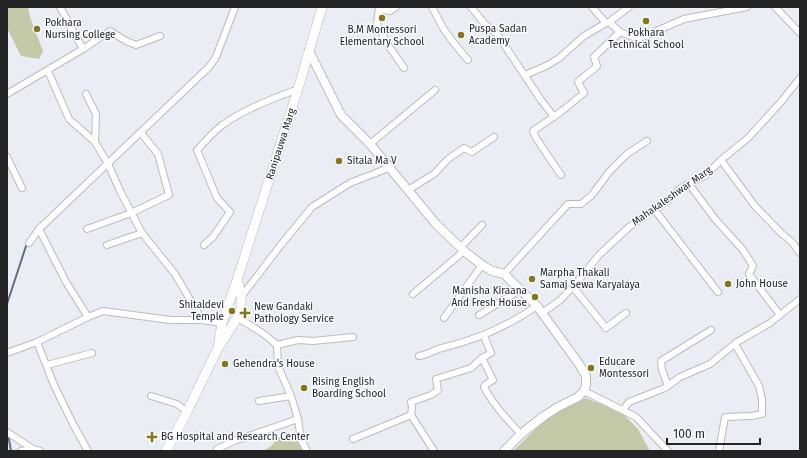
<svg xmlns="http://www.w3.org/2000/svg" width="807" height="458" font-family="'Fira Sans',sans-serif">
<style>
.green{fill:#c4c8a6}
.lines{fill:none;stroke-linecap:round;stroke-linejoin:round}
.stream{stroke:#5e7189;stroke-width:2}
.street-casing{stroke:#b9bcc1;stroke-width:8}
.secondary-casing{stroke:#b9bcc1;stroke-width:10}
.primary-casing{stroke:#b9bcc1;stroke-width:10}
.street{stroke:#fff;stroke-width:6}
.secondary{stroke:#fff;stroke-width:8}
.primary{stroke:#fff;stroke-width:9}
.poi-dot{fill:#85781c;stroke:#f8fbfe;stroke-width:1.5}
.labels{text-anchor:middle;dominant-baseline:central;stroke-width:3;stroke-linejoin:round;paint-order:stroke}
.poi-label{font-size:10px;fill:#232426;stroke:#f8fbfe;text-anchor:start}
.street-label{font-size:10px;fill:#232426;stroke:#f8fbfe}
</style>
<rect width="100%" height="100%" fill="#eaedf3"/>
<g class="green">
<path d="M7,7h21l2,10 13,34 -4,8 -18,-3 -14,-28z"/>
<path d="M586,398l35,14 17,17 12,22h-137l32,-31 17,-12z"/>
<path d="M276,437l20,2 5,6 3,6h-41c8,-4 11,-6 13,-14z"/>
</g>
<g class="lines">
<g class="stream">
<path d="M7,304l20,-61"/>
<path d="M8,434l3,17"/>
</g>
<defs>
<g id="street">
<path d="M379,7l-2,17 11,21 16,23"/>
<path d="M380,7l3,3 7,1 6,-4"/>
<path d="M432,7l11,21 10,14 15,18"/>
<path d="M471,7l13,16 13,11 44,66 13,17"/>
<path d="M592,7l14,16 3,-1 11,10 18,7 46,-20 63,-12"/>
<path d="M775,7l25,26"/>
<path d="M609,22l20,-15"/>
<path d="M83,49l27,-18 16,10 10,4 24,-9"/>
<path d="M48,71l21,48 26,23 13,22 13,29 21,40 33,41 27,46"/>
<path d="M525,75l21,-9 12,-7 26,-23 22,-13"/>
<path d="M7,94l76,-45 -23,-42"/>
<path d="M86,94l10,20 -1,28"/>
<path d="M370,144l65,-54"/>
<path d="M7,157l15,31"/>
<path d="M721,160l34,46 27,28 10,8 8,11"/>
<path d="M561,175l-25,-37 -3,-7 29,-20 22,-18 -6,-11c6,-7 14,-10 19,-16l-3,-9 26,-25"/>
<path d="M689,184l26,35 28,31 10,16 -4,8 31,41"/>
<path d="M408,190l26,-16 14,-15 16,-11 8,4 22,-15"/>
<path d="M654,209l64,83"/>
<path d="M87,229l44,-16 38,-18 -11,-41 -17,-21"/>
<path d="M29,243l10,-14 170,-162 7,-10 19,-50"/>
<path d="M107,245l35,-12"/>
<path d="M204,245l9,-8 17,-25 -13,-14 -20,-48c8,-8 15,-17 24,-24 23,-17 51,-27 77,-37"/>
<path d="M460,248l22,-23"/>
<path d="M504,274l64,-70h13l11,-9 17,-23 18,-18 20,-13"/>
<path d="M573,287l33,41 20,-15"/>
<path d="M413,294l51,-43"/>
<path d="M241,297l39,-51 32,-39 38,-24 41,-16"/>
<path d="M542,313l17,-12 14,-14 26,-32 30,-28 39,-27 13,-12 25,-13 15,-15 27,-22 33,-36 19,-24"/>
<path d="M479,315l41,-25"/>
<path d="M88,317l15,-6 67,9h32l20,3"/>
<path d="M237,318c14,7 28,16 40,27l21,-5 15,1 40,-4"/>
<path d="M444,318l38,-53"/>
<path d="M484,336l7,17 -9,5 11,22 -8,5 -1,2c9,18 23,33 37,47"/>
<path d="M37,342l17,43 19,39 15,27"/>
<path d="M277,345l1,21 13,30 7,23 3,21 6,11"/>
<path d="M7,353l30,-11 51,-25 -22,-35 -27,-53"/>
<path d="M419,356c8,-1 15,-6 23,-8 34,-8 66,-22 95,-42"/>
<path d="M47,365l45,-12"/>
<path d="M668,386l-6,-16 -1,-9 50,-31"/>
<path d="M584,391l52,26 32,34"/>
<path d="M151,396l26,8 10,8"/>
<path d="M259,401l32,-5"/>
<path d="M623,410l6,-8 36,-14 15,-11 30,-13 27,-22 33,-19 30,-24"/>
<path d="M411,415l1,-8 -1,-5 20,-7 7,-5 -2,-11 35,-11 11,-10"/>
<path d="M7,432l26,17"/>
<path d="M353,439l58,-24 23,36"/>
<path d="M21,451l12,-2 7,2"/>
<path d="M218,451l-1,-2 17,-8 64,-22"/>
<path d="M719,451l6,-34 26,-1 11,-2v-15l-3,-13 -24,-42"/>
</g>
<path id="secondary" d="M309,51l32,64 29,29 66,80 28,27 18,14 10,6 12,3 33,32 42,58 7,12v9l-2,6 -6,6 -20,10 -14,9 -23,18 -17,17"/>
<g id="primary">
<path d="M218,348l4,-25 15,-43 61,-191 24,-82"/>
<path d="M166,451l21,-39 31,-64 19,-30 4,-8v-13l-3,-16"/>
</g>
</defs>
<use href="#street" class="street-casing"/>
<use href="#secondary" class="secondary-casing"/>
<use href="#primary" class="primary-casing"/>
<use href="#street" class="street"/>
<use href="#secondary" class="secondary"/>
<use href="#primary" class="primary"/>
</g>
<g class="poi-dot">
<circle cx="382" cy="18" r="4"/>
<circle cx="646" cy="21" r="4"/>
<circle cx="37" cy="29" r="4"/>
<circle cx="461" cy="35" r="4"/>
<circle cx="339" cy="161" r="4"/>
<circle cx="532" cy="279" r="4"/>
<circle cx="728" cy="284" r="4"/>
<circle cx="535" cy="297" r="4"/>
<circle cx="232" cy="311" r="4"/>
<path d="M243 307h4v4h4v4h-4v4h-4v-4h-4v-4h4z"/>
<circle cx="225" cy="364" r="4"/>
<circle cx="591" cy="368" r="4"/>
<circle cx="304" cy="388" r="4"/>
<path d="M150 431h4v4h4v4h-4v4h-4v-4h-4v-4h4z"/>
</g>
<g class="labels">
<g class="poi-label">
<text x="45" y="23">Pokhara<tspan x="45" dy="12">Nursing College</tspan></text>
<text x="469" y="29">Puspa Sadan<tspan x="469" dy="12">Academy</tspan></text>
<text x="382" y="30" text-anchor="middle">B.M Montessori<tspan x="382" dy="12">Elementary School</tspan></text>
<text x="646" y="33" text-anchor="middle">Pokhara<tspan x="646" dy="12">Technical School</tspan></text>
<text x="347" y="161">Sitala Ma V</text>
<text x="540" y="273">Marpha Thakali<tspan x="540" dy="12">Samaj Sewa Karyalaya</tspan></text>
<text x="736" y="284">John House</text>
<text x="527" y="291" text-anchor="end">Manisha Kiraana<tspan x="527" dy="12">And Fresh House</tspan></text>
<text x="224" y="305" text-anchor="end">Shitaldevi<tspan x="224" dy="12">Temple</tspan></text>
<text x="254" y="307">New Gandaki<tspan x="254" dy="12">Pathology Service</tspan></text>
<text x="599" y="362">Educare<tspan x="599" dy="12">Montessori</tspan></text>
<text x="233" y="364">Gehendra's House</text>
<text x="312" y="382">Rising English<tspan x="312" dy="12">Boarding School</tspan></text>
<text x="161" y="437">BG Hospital and Research Center</text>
</g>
<g class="street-label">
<text transform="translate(281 144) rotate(-72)">Ranipauwa Marg</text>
<text transform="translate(672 196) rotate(-35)">Mahakaleshwar Marg</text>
</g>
</g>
<rect width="807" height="458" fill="none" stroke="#232426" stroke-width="16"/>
<path d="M667 438v6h93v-6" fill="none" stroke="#232426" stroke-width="2"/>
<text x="673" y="438" font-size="12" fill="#232426" stroke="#f8fbfe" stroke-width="3" paint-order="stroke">100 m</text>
</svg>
